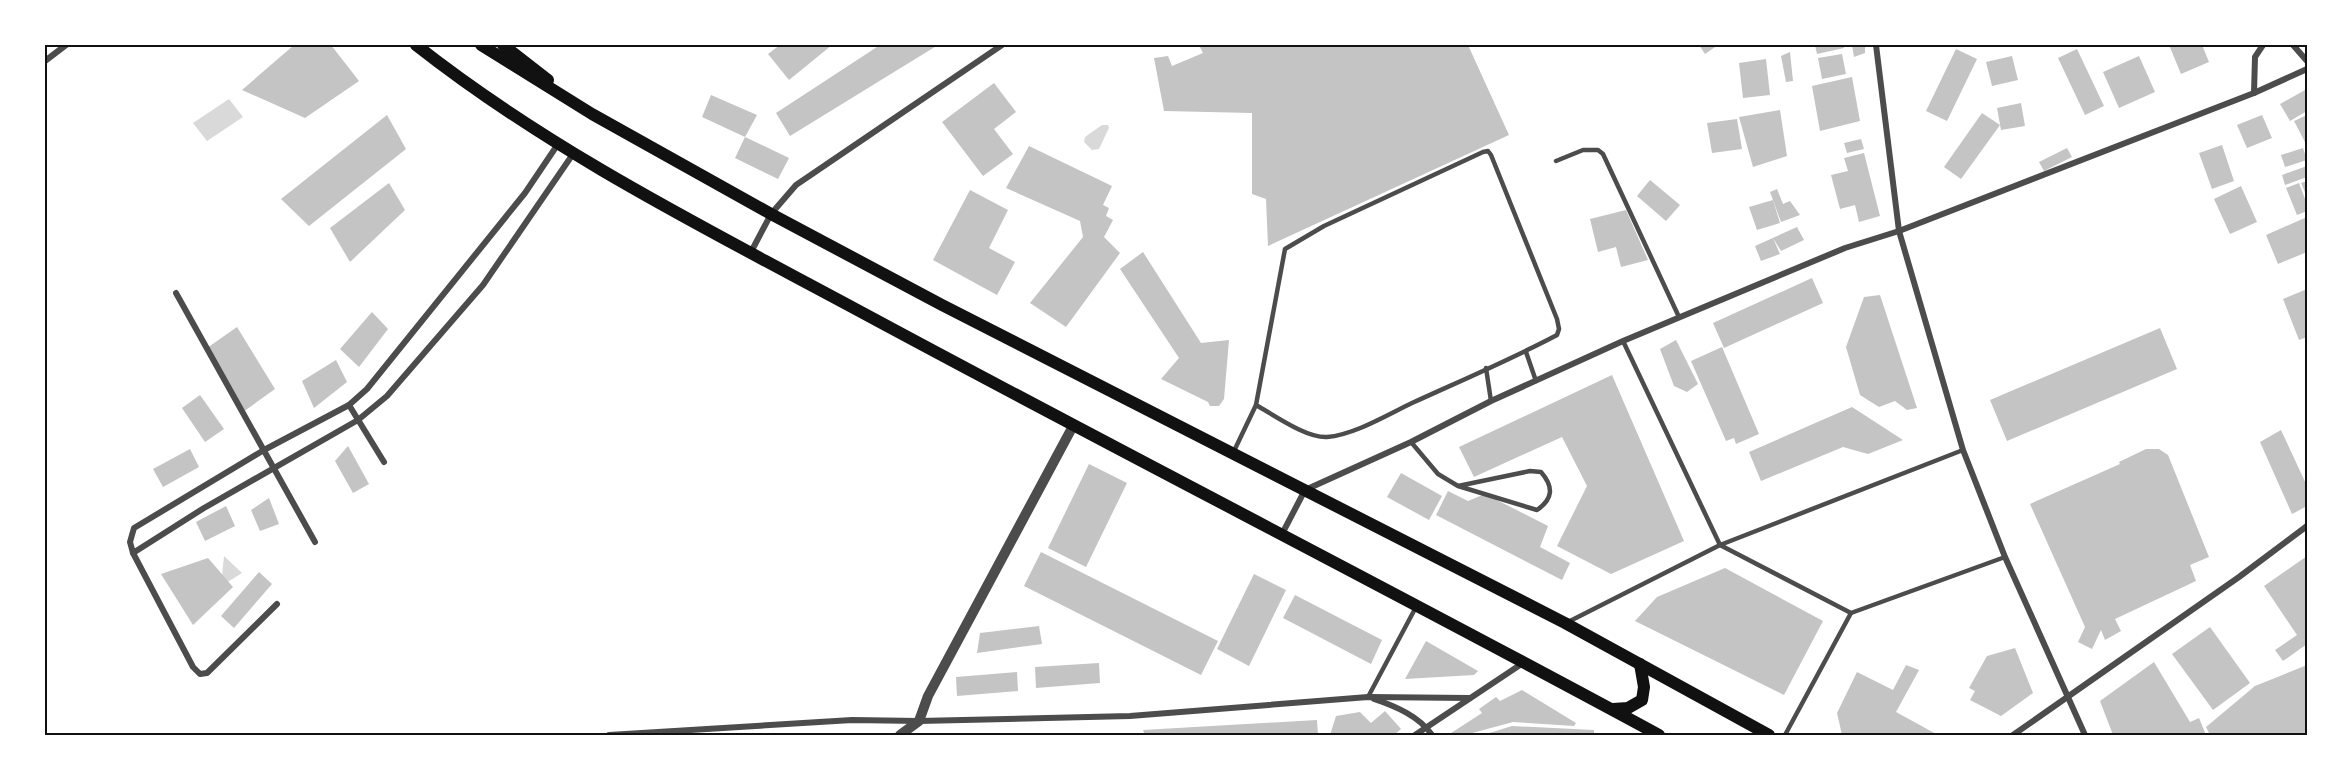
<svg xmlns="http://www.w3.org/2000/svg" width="2352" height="780" font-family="'Noto Sans',sans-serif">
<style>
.water{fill:#d9d9d9}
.building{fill:#c4c4c4}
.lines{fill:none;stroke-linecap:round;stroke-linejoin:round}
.service{stroke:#4c4c4c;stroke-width:4.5}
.minor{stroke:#4c4c4c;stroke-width:6}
.tertiary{stroke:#4c4c4c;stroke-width:10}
.secondary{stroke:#111;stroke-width:12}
.neatline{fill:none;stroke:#111;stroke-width:2}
</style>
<rect width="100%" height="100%" fill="#fff"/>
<g class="water">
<path d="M229,99l14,18 -36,24 -14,-18z"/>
<path d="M1102,125h6l1,3 -10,21 -7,1 -8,-8 1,-5z"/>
<path d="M224,556l18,17 -21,13z"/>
</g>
<g class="building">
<path d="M294,45h37l28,36 -54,37 -63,-28z"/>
<path d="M780,45h52l-43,35 -21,-26z"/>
<path d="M880,45h58l-148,91 -14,-23z"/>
<path d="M1199,45h269l41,90 -241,111 -2,-47 -14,-5v-81l-88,-2 -10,-53 14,-2 4,10 31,-13z"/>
<path d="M1699,45h19l-13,9z"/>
<path d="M1815,45h29v3l-27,6z"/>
<path d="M1852,45h13v8l-11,4z"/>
<path d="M2169,45h33l7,17 -28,12z"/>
<path d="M1956,49l21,10 -30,62 -21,-10z"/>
<path d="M2077,49l27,57 -19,9 -27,-57z"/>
<path d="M1790,52l3,29 -7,1 -5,-26z"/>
<path d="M1842,54l4,20 -24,5 -4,-21z"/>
<path d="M2012,56l6,24 -26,6 -6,-24z"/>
<path d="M2139,56l16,36 -36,16 -16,-36z"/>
<path d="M1766,59l4,36 -27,3 -4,-35z"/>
<path d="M1852,77l8,44 -40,10 -8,-45z"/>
<path d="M994,83l22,29 -22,17 19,25 -30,22 -41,-54z"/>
<path d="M2305,90l2,21 -17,10 -10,-17z"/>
<path d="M711,95l46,20 -12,22 -43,-20z"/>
<path d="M2021,103l4,23 -24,4 -4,-22z"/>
<path d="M1780,110l7,46 -34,11 -14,-50z"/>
<path d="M1982,113l18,12 -39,54 -17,-12z"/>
<path d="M387,115l19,34 -97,77 -28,-27z"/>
<path d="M2262,115l10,23 -25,10 -10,-23z"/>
<path d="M2307,115v31l-13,-25z"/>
<path d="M1737,119l5,30 -30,4 -5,-30z"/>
<path d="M745,137l44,21 -11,21 -43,-21z"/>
<path d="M1861,139l3,10 -17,4 -3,-10z"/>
<path d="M2222,145l12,36 -22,8 -13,-36z"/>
<path d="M1029,146l83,40 -9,19 6,3 -3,8 7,4 -9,17 16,16 -54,74 -36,-24 53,-66 -3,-16 -74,-33z"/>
<path d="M2067,148l5,9 -28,14 -5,-9z"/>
<path d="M2303,148l4,12 -22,7 -4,-12z"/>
<path d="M1864,153l16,63 -21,6 -4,-17 -15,4 -9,-34 17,-4 -4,-13z"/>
<path d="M2307,166v11l-22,8 -3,-10z"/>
<path d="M1650,180l30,25 -14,16 -29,-25z"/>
<path d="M2307,181v16l-6,-14z"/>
<path d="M389,183l16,27 -55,52 -20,-34z"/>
<path d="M2299,183l8,21v7l-10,4 -11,-27z"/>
<path d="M2241,186l16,36 -27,12 -16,-35z"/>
<path d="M1777,189l6,15 7,-3 10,14 -19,7 -11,-30z"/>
<path d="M970,190l38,20 -19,38 26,14 -18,33 -64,-35z"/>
<path d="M1773,200l7,23 -23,7 -8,-23z"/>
<path d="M1626,210l22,50 -27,7 -5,-20 -18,5 -8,-33z"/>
<path d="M2307,217v35l-29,12 -12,-29z"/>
<path d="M1797,227l7,13 -23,11 -8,-13 7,16 -19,7 -6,-15z"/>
<path d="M1143,252l58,91 28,-3 -5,59 -5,7h-9l-2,-4 -47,-23 18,-21 -59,-89z"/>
<path d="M1812,278l11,25 -99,45 -11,-25z"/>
<path d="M2307,289v48l-8,3 -16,-41z"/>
<path d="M1880,295l37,113 -10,2 -12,-9 -16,6 -19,-12 -14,-48 18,-50z"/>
<path d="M372,312l16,17 -29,38 -19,-18z"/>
<path d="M237,327l38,62 -32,23 -36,-64z"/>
<path d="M2160,328l17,41 -170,72 -17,-41z"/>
<path d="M1676,340l22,44 -11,8 -13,-6 -14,-37z"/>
<path d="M1722,347l37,87 -23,10 -2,-6 -8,3 -35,-80z"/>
<path d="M336,360l11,22 -33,26 -12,-27z"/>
<path d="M1612,375l72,166 -73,33 -54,-28 30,-60 -25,-49 -88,40 -15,-30z"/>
<path d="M200,395l24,34 -19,13 -23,-34z"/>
<path d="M1852,407l51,33 -35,14 -25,-7 -82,34 -12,-29z"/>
<path d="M2281,430l26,56v20l-15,8 -32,-72z"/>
<path d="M348,446l21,38 -16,9 -18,-32z"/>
<path d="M190,449l9,18 -36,20 -10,-18z"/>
<path d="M2146,449h13l9,6 41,102 -19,8 6,16 -81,38 6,12 -16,9 -4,-10 -9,19 -14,-7 7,-15 -55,-123 90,-40 -1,-2z"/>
<path d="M1089,464l38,19 -41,84 -38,-19z"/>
<path d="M1401,473l41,23 -13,24 -42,-23z"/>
<path d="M1448,491l20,10 17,-7 63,32 -8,21 30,16 -8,17 -126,-65z"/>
<path d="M269,498l10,26 -19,7 -9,-21z"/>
<path d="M226,506l9,20 -30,15 -9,-19z"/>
<path d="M1041,552l177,89 -17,34 -177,-89z"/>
<path d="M2307,556v88l-24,17 -8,-11 22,-15 -33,-49z"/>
<path d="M208,558l25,29 -40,38 -32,-51z"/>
<path d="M1725,568l98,53 -39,74 -149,-74 22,-24z"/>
<path d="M259,572l13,12 -38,44 -13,-12z"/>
<path d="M1254,574l32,16 -37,76 -32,-17z"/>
<path d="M1295,595l87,45 -11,24 -88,-46z"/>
<path d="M1039,626l3,18 -65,9 3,-20z"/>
<path d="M2210,627l40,56 -37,27 -41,-56z"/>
<path d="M1426,641l52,30 -4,4 -69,4z"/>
<path d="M2015,648l18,45 -32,23 -31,-16 5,-9 -6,-3 18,-32z"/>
<path d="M2154,662l36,60 9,-4 7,17h-93l-13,-34z"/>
<path d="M1099,663l1,20 -64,5 -1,-21z"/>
<path d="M1906,665l13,5 -23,42 42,23h-96l-5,-22 20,-41 36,18z"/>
<path d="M2307,665v70h-97l-4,-8 49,-41z"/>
<path d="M1017,672l1,19 -61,5 -1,-19z"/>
<path d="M1522,690l54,33 -2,3 -61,-4 -48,13h-17l34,-22 -3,-4 17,-12 4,4z"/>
<path d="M1385,711l16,18 -7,6h-64l6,-19 24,-4 11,11z"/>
<path d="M1317,720l1,15h-173l-2,-5z"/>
<path d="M1512,726l82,4v5h-111z"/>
</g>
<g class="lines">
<g class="service">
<path d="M1488,151l3,4 66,164 2,10 -2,6c-47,25 -97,46 -145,68 -25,12 -58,32 -85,34 -21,1 -53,-22 -71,-32l29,-156 39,-23 159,-74z"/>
<path d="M1556,161l27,-11h15l5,4 76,163"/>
<path d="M1526,352l10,29"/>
<path d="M1486,368l5,33"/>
<path d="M1411,442l27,32 20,12 79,24c16,-11 17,-23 4,-38l-11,-1 -72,15"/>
<path d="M1234,451l22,-46"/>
<path d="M1851,613l-131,-68 243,-95"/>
<path d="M1568,622l152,-77 -97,-204"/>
<path d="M1368,697l48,-90"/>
<path d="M1785,735l66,-122 154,-56"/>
</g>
<g class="minor">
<path d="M1876,45l23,186 64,219 42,107 80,178"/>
<path d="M2293,45l14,16"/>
<path d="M45,61l21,-16"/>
<path d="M2254,93l1,-36 8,-12"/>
<path d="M751,252l20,-38 25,-29 206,-140"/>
<path d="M176,293l139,249"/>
<path d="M349,405l35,57"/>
<path d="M1282,534l23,-44 106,-48 80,-41 132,-60 222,-93 54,-17 355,-138 53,-24"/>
<path d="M133,553l71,-45 154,-88 29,-24 96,-111 90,-131"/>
<path d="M277,604l-70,69 -7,1 -7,-7 -60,-114 -3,-11 4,-14 130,-78 85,-45 18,-16 158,-196 33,-49"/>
<path d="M1374,699c21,7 45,17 58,36"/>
<path d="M609,735l243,-15 67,1 211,-5 238,-19 102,1"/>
<path d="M1415,735l108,-72"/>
<path d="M2013,735l226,-158 68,-51"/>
</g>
<path class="tertiary" d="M900,735l19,-14 9,-25 145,-270"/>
<g class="secondary">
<path d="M416,45c141,111 303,190 460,275 260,140 523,274 783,415"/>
<path d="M481,45l111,69 179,100 171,91 623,318 204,112"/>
<path d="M503,45l45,35"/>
<path d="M1613,709l15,-1 14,-8 2,-13 -4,-23"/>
</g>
</g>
<rect width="2352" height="780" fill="none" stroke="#ffffff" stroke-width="93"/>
<rect x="46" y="46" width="2260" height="688" class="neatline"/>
</svg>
